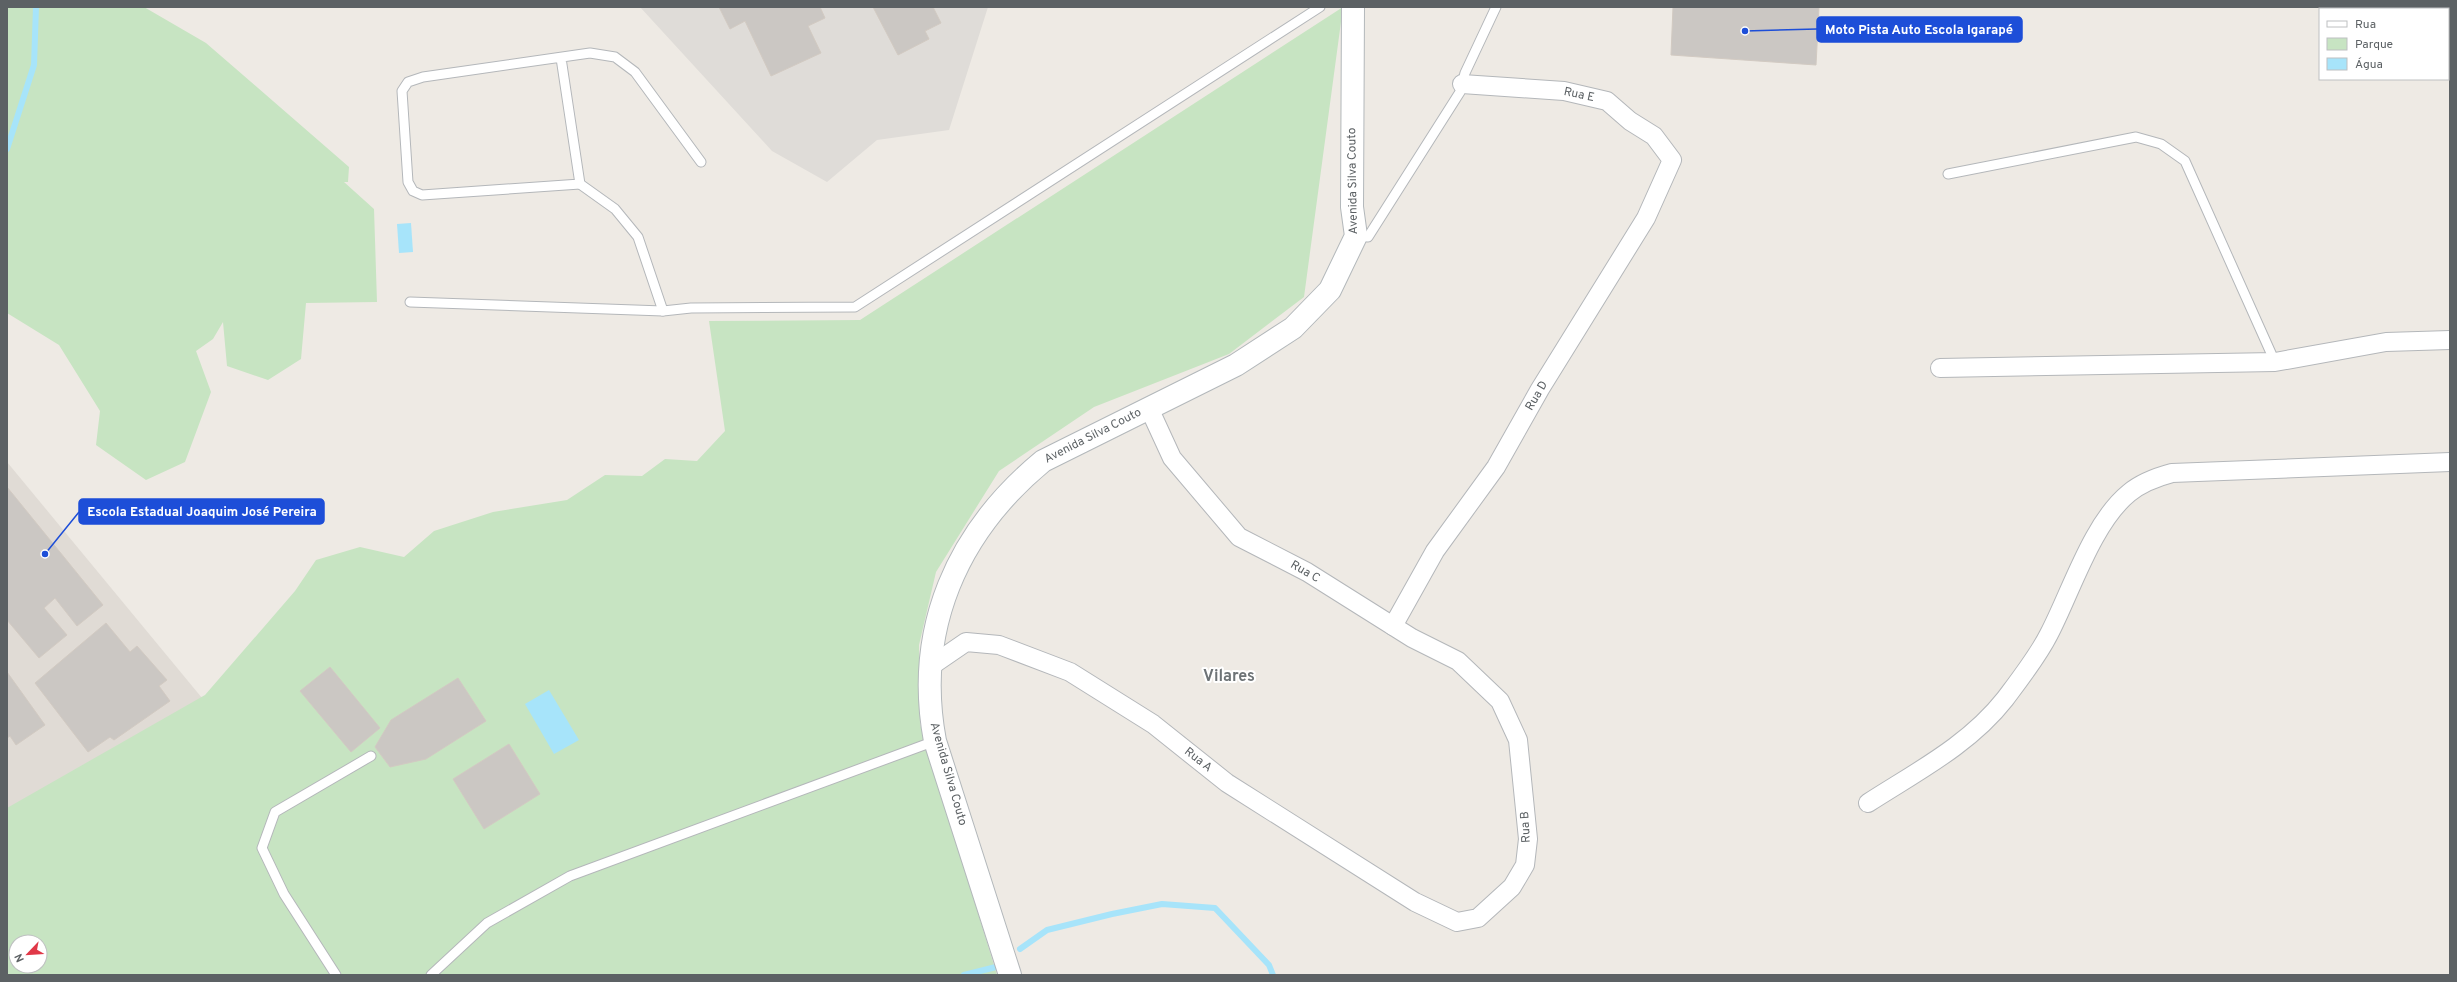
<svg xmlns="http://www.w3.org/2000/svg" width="2457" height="982" font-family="Overpass,sans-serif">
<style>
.industrial{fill:#dfdcd8}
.education{fill:#e0dbd5}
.green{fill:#c7e4c2;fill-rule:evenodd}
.water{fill:#a7e4fa}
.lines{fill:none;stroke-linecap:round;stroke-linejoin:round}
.stream{stroke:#a7e4fa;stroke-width:6}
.building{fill:#cbc7c3;stroke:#d2cac2}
.service-casing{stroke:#b4b7ba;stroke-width:11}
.minor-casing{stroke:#b4b7ba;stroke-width:20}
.secondary-casing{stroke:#b3b8bb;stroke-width:24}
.service{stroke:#fff;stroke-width:9}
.minor{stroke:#fff;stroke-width:18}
.secondary{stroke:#fff;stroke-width:22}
.labels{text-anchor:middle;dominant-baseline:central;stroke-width:4;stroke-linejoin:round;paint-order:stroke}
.street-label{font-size:12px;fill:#5c6164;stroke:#fff}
.district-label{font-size:16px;font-weight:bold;fill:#6d7376;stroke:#fff}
.leader{fill:none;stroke:#1d4ed8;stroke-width:1.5}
.callout-dot{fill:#1d4ed8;stroke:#fff;stroke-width:1.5}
.callout{fill:#1d4ed8;stroke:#1d4ed8;stroke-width:1.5}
.callout-label{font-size:13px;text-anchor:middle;font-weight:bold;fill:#fff}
</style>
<rect width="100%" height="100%" fill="#eeeae4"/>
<path class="industrial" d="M640,7h348l-39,123 -72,10 -50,42 -55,-31z"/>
<path class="education" d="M7,462l195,236 -195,114z"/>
<g class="green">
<path d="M7,7h137l62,36 143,124 -1,15h-4l30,27 3,93 -71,1 -5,56 -33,21 -41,-14 -4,-44 -10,17 -17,12 15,41 -26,70 -39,18 -50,-35 4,-34 -41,-66 -52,-32z"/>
<path d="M1343,7l-39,290 -75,57 -135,53 -95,64 -63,101 -17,73 1,79 77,251h-990v-167l198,-113 90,-104 21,-31 44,-13 44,10 30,-26 59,-19 74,-12 38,-25 37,1 23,-17 32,2 28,-30 -16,-110 151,-1zM16,942h24v24h-24z"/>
</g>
<g class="water">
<path d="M411,223l2,29 -14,1 -2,-29z"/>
<path d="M549,690l30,50 -25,14 -29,-50z"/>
</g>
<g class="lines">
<g class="stream">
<path d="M7,149l27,-84 2,-58"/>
<path d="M1020,949l27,-19 65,-16 50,-10 53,4 54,57 4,10"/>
<path d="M964,975l32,-8"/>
</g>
</g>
<g class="building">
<path d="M719,7h101l5,11 -17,8 13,27 -50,23 -26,-55 -15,8z"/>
<path d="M873,7h60l8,16 -16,8 4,8 -31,16z"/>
<path d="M1673,7h146l-3,58 -145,-10z"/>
<path d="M7,487l96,118 -26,21 -22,-28 -11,10 23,27 -28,23 -32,-38z"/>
<path d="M106,623l24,29 7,-6 30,34 -8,6 11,15 -56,39 -4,-3 -22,15 -53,-69z"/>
<path d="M330,667l50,61 -29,24 -51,-61z"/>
<path d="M7,672l38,53 -29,20 -6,-9 -3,2z"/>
<path d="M458,678l28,43 -60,38 -36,8 -15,-20 16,-27z"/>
<path d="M509,744l31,50 -56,35 -31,-50z"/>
</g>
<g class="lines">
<defs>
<g id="service">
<path d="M561,58l19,126 -158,11 -9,-4 -5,-9 -6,-91 6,-9 15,-5 167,-24 25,4 20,15 66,90"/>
<path d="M1948,174l188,-37 25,7 24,17 90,201"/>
<path d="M580,184l35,25 23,28 25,74 28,-3 164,-1 465,-300"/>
<path d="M1356,236l12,1 92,-145 5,-19 31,-66"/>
<path d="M410,302l253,9"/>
<path d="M336,975l-52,-81 -22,-46 13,-36 96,-56"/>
<path d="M431,975l56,-52 83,-47 365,-135"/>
</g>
<g id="minor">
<path d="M1940,368l335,-6 111,-20 64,-2"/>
<path d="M1393,626l42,-75 61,-84 44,-78 106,-171 26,-58 -18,-24 -24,-15 -23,-20 -43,-10 -102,-7"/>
<path d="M931,666l35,-24 33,3 71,27 83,52 74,59 188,119 42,20 21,-4 34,-31 13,-22 3,-26 -10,-99 -18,-39 -42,-40 -46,-23 -105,-66 -68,-35 -67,-79 -23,-50"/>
<path d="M1868,803c48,-31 101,-58 137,-104 15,-20 33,-43 44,-65 22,-42 43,-111 80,-141 12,-10 28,-16 43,-20l278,-11"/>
</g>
<path id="secondary" d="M1010,975l-75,-234c-21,-112 22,-209 108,-280l193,-96 57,-37 37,-38 26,-54 -4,-29 1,-200"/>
</defs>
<use href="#service" class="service-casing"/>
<use href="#minor" class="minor-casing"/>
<use href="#secondary" class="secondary-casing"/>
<use href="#service" class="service"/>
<use href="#minor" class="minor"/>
<use href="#secondary" class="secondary"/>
</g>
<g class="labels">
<g class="street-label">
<text transform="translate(1579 95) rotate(12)">Rua E</text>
<text transform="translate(1353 181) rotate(-91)">Avenida Silva Couto</text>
<text transform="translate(1537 396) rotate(-60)">Rua D</text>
<text transform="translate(1093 436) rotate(-27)">Avenida Silva Couto</text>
<text transform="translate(1305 572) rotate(30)">Rua C</text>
<text transform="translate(1198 760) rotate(38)">Rua A</text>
<text transform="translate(948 774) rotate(74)">Avenida Silva Couto</text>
<text transform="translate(1526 827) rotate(-93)">Rua B</text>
</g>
<g class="district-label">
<text x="1229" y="677">Vilares</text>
</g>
</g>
<path class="leader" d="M1745 31L1817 29M45 554L79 512"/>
<g class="callout-dot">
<circle cx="1745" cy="31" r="4"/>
<circle cx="45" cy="554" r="4"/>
</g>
<g class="callout">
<rect x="1817" y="17" width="205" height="25" rx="4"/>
<rect x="79" y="499" width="245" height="25" rx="4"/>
</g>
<g class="callout-label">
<text x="1919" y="34">Moto Pista Auto Escola Igarapé</text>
<text x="202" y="516">Escola Estadual Joaquim José Pereira</text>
</g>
<rect width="2457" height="982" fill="none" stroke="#5c6164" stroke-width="16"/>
<rect x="2319" y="8" width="130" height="72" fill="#ffffff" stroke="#bec0c1"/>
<rect x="2327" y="21" width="20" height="6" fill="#ffffff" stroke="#bec0c1"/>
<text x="2355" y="28" font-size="12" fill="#5c6164">Rua</text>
<rect x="2327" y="38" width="20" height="12" fill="#c7e4c2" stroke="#bec0c1"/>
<text x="2355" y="48" font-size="12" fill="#5c6164">Parque</text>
<rect x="2327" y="58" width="20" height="12" fill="#a7e4fa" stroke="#bec0c1"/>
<text x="2355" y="68" font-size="12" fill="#5c6164">Água</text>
<g transform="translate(28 954) rotate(245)"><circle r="19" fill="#ffffff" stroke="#bec0c1"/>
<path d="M0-3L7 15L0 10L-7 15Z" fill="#e03848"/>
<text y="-6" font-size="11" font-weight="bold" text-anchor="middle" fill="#5c6164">N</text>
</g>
</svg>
